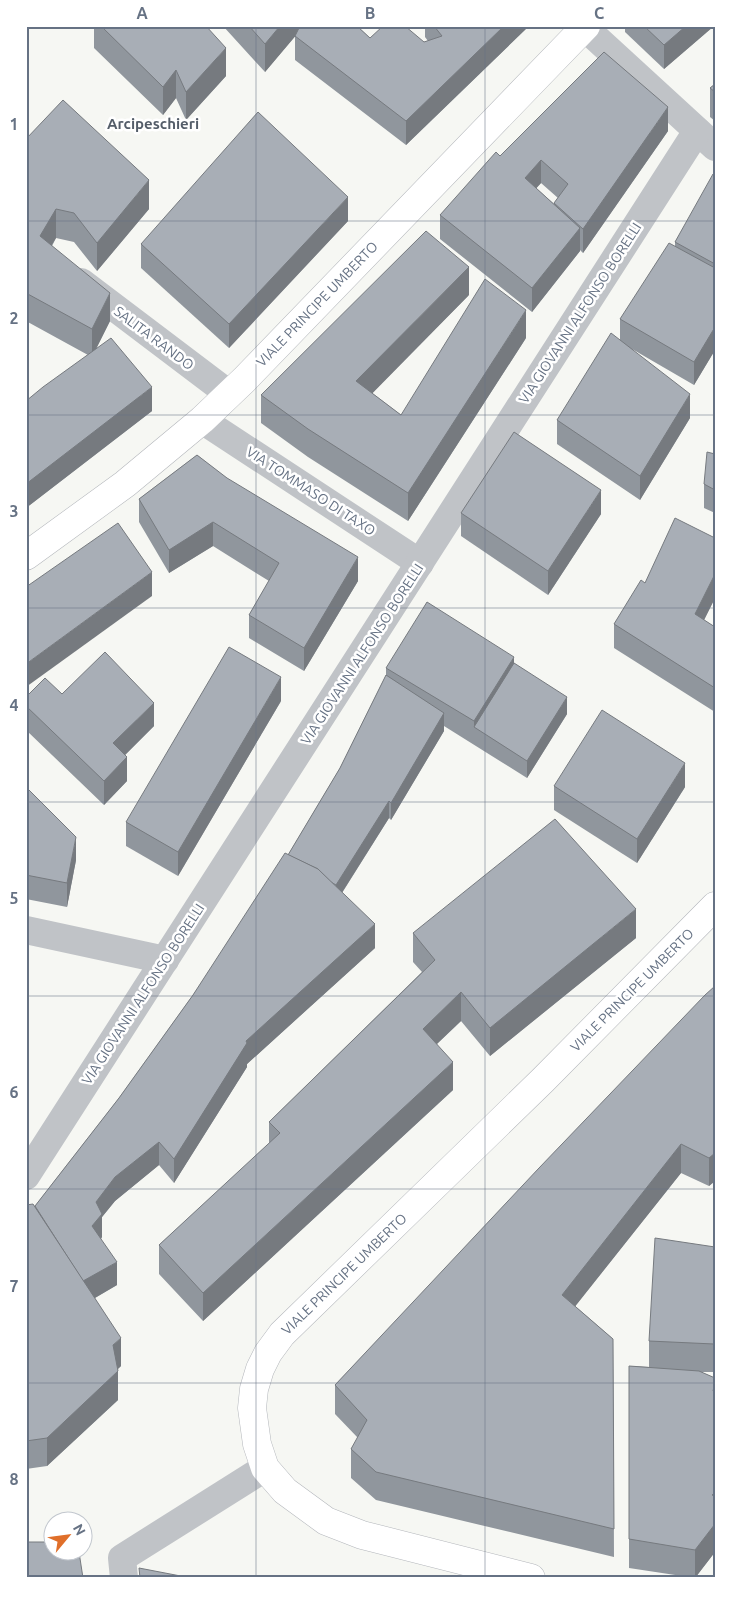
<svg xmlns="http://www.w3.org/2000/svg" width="741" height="1604" font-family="Ubuntu,sans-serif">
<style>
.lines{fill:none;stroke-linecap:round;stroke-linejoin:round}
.major-casing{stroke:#b3b6bb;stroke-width:29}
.minor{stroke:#c0c3c7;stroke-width:28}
.major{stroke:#fff;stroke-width:28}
.wall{fill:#90969d;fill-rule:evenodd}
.shaded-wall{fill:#767a7f}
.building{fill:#a8aeb6;stroke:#767a7f}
.grid{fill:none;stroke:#667284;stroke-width:1;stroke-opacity:0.55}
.labels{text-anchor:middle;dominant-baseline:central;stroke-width:5;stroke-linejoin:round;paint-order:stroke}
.street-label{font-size:14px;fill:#667284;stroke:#fff}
.neighbourhood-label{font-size:15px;font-weight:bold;fill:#545d69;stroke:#fff}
.neatline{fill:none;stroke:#667284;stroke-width:2}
.grid-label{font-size:16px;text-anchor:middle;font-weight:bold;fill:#667284}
</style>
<rect width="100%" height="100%" fill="#f6f7f3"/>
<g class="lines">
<defs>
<g id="major">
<path d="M26,556l99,-72 77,-64 42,-40 342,-354"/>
<path d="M531,1578l-169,-43 -36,-14 -41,-30 -20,-23 -8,-24 -5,-36 2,-19 6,-20 8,-16 14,-19 261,-254 172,-174"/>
</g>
</defs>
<use href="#major" class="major-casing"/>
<g class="minor">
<path d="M583,26l132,121"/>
<path d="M81,282l148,112"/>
<path d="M202,420l218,143"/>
<path d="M26,930l139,30"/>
<path d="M26,1176l671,-1045"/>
<path d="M124,1578l-2,-20 143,-90"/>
</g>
<use href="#major" class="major"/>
</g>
<g class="wall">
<path d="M94,26h112l20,50 -40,44 -10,-22 -13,17 -69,-67z"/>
<path d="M223,26h134l13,12 54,4 4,-1 -3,-4v-11h104l-123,119 -111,-85v-24l-30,36z"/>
<path d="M625,26h89l-50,43 -39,-37z"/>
<path d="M715,84v37l-5,-4v-29z"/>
<path d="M668,131l-85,122 -3,-3v1l-48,61 -92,-73v-24l60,-59zM541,183l17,15 -4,5v1l-18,-16z"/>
<path d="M26,139l123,70 -52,62 -23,-29 -18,-4 -4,8 58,75 -14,28 56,62 -126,97v-107l62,-46 -62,-34z"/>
<path d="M715,176v174l-21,35 -62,-36 58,69 -50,82 -83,-56v-24l63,-80v-21l55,-73v-4z"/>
<path d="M348,221l-119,127 -88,-80v-24z"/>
<path d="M469,295l-97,98 29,22 125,-77 -118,183 -100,-64 -47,-34v-28z"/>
<path d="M715,454v59l-11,-5v-24z"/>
<path d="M197,455l161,126 -54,90 -55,-33v-23l20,-34 -56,-35 -44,27 -30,-51v-23z"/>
<path d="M461,513l140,1 -53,81 -87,-59z"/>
<path d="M715,538v62h-1l-10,20 11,7v85l-101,-64v-24l31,-41z"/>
<path d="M514,663l53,51 -40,64 -83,-52v5l-53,89 -2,-2 -47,75 33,55 -128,116v3l-73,116 -15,-18 -44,36 -13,16v20l-1,2 16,46 -22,13 26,68 -3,3v31l-71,66 -21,3v-264l9,1 84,-108 74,-103 95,-140 52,-87 46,-93v-7z"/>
<path d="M62,694l92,32 -29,29 2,26 -23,24 -78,-75v-33z"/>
<path d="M281,701l-103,175 -52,-30v-24z"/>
<path d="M554,786l131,1 -48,76 -83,-53z"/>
<path d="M26,787l50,73 -9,47 -41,-8z"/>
<path d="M413,933l223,5 -146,118 -29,-35 -24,23 16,46 -250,231 -44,-47v-29l110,-101v-22l153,-150 -9,-10z"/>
<path d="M715,986v195l-6,5 -28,-13 -106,133 38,33 1,218 -238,-57 -25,-22v-29l7,-11 -23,-24v-29z"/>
<path d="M715,1247v127l-1,-2h-13l14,6v174l-20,26 -66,-10v-202l20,1v-26z"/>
</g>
<g class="shaded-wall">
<path d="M280,26h24l-39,46v-28z"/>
<path d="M504,26h25l-123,119v-24z"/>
<path d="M686,26h28l-50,43v-24z"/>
<path d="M226,48v28l-40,44v-28z"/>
<path d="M176,70v28l-13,17v-28z"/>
<path d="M668,107v24l-85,122v-24z"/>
<path d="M541,160v23l-16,18v-23z"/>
<path d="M149,180v29l-52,62v-28z"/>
<path d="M348,197v24l-119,127v-24z"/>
<path d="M56,209v29l-16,26v-28z"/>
<path d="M580,228v23l-48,61v-24z"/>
<path d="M469,267v28l-113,115v-29z"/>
<path d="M110,293v28l-18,36v-28z"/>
<path d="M526,310v28l-118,183v-28z"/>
<path d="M715,327v23l-21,35v-23z"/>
<path d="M152,387v24l-126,97v-24z"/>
<path d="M690,394v24l-50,82v-24z"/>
<path d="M601,490v24l-53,81v-24z"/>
<path d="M213,522v24l-44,27v-23z"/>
<path d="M358,557v24l-54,90v-23z"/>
<path d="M152,572v24l-126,91v-23z"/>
<path d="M714,576v24l-19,38v-24z"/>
<path d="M514,657v24l-40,46v-6z"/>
<path d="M281,677v24l-103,175v-24z"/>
<path d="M567,697v17l-40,64v-17z"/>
<path d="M154,703v23l-41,41v-24z"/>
<path d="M444,713v18l-53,89v-17z"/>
<path d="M127,757v24l-23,24v-24z"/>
<path d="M685,763v24l-48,76v-24z"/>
<path d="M389,801v17l-53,84v-17z"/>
<path d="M76,837v23l-9,47v-24z"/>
<path d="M636,909v29l-146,118v-28z"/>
<path d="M375,924v24l-128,116v3l-73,116v-24l72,-118z"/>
<path d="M461,992v29l-38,36v-28z"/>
<path d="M453,1062v28l-250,231v-28z"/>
<path d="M159,1142v23l-44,36 -13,16v20l-10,13v-24l4,-24 19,-25z"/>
<path d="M681,1144v29l-119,150v-28z"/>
<path d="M715,1153v28l-6,5v-28z"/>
<path d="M117,1262v23l-36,21v-24z"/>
<path d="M121,1338v28l-8,7v-28z"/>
<path d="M118,1371v29l-71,66v-28z"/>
<path d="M715,1524v28l-20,26v-28z"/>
</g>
<g class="building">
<path d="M101,26h105l20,22 -40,44 -10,-22 -13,17z"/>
<path d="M249,26h31l-15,18z"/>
<path d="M300,26h57l13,12 13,-12h22l19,16 18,-6 -8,-10h70l-98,95 -111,-85z"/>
<path d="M644,26h42l-22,19z"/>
<path d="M604,52l64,55 -85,122 -29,-26 14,-19 -27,-24 -16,18 55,50 -48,60 -92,-73 56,-63 4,4z"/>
<path d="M715,84v8l-5,-4z"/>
<path d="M63,100l86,80 -52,63 -23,-30 -18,-4 -16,27 70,57 -18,36 -66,-36v-154z"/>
<path d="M258,112l90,85 -119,127 -88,-80z"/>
<path d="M713,174l2,2v88l-40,-22z"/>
<path d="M426,231l43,36 -113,114 45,34 84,-136 41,31 -118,183 -100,-64 -47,-34z"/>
<path d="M669,243l46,25v59l-21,35 -74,-43z"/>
<path d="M611,333l79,61 -50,82 -83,-56z"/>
<path d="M111,338l41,49 -126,97v-83l17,-14z"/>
<path d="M514,432l87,58 -53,81 -87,-58z"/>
<path d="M707,452l8,2v36l-11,-6z"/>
<path d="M197,455l30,23 131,79 -54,91 -55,-33 30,-52 -66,-41 -44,28 -30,-51z"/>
<path d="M675,518l40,20v39l-1,-1 -19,38 20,13v61l-101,-64 27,-44 4,3z"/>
<path d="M118,523l34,49 -126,92v-77z"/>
<path d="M427,602l87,55 -40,64 -88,-53z"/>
<path d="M229,647l52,30 -103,175 -52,-30z"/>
<path d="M105,652l49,51 -41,40 14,14 -23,24 -78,-75v-9l19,-19 17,16z"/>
<path d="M514,663l53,34 -40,64 -53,-34z"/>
<path d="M386,675l58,38 -53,90 -2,-2 -53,84 -5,-3 -13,-13 -30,-14 52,-87z"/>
<path d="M602,710l83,53 -48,76 -83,-53z"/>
<path d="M26,787l50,50 -9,46 -41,-8z"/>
<path d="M555,819l81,90 -146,119 -29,-36 -38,37 30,33 -250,231 -44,-48 121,-112 -11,-11 166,-162 -22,-27z"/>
<path d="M285,853l33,16 57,55 -129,117 1,2 -73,116 -15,-17 -44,35 -19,25 6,12 -10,12 25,36 -34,19 -48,-75 84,-108 74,-103z"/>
<path d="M715,986v167l-6,5 -28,-14 -119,151 51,44 1,190 -238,-57 -25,-23 16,-29 -32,-35 204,-217 166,-173z"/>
<path d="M33,1204l88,134 -8,7 5,26 -71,67 -21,3v-236z"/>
<path d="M655,1238l60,9v99l-1,-2 -65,-3z"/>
<path d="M629,1366l70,5 16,7v5l-2,8 2,1v101l-3,2 3,1v28l-20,26 -66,-11z"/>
<path d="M26,1542h26v10h27l4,26h-57z"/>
<path d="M139,1568l52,10h-51z"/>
</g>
<path class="grid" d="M256,26v1552M485,26v1552M26,221h689M26,415h689M26,608h689M26,802h689M26,996h689M26,1189h689M26,1383h689"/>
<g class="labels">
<g class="street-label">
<text transform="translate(317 304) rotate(-46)">VIALE PRINCIPE UMBERTO</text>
<text transform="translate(580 313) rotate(-57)">VIA GIOVANNI ALFONSO BORELLI</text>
<text transform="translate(154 338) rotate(37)">SALITA RANDO</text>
<text transform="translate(311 491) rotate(33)">VIA TOMMASO DI TAXO</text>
<text transform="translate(362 654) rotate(-57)">VIA GIOVANNI ALFONSO BORELLI</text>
<text transform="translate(632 990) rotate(-45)">VIALE PRINCIPE UMBERTO</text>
<text transform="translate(143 994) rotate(-57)">VIA GIOVANNI ALFONSO BORELLI</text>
<text transform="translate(344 1274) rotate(-44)">VIALE PRINCIPE UMBERTO</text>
</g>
<g class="neighbourhood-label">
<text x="153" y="123">Arcipeschieri</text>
</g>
</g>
<rect width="741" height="1604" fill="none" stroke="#ffffff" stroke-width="55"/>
<g transform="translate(68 1536) rotate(61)"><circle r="24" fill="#ffffff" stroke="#c2c7ce"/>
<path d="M0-4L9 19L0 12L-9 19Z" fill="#e06f2a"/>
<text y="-8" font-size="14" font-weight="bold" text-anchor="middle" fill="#667284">N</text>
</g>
<rect x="28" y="28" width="686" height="1548" class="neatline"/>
<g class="grid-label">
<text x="142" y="19">A</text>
<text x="370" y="19">B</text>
<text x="599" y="19">C</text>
<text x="14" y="130">1</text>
<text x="14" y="324">2</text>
<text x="14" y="517">3</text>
<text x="14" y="711">4</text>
<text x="14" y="904">5</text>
<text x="14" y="1098">6</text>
<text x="14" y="1292">7</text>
<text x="14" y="1485">8</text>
</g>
</svg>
